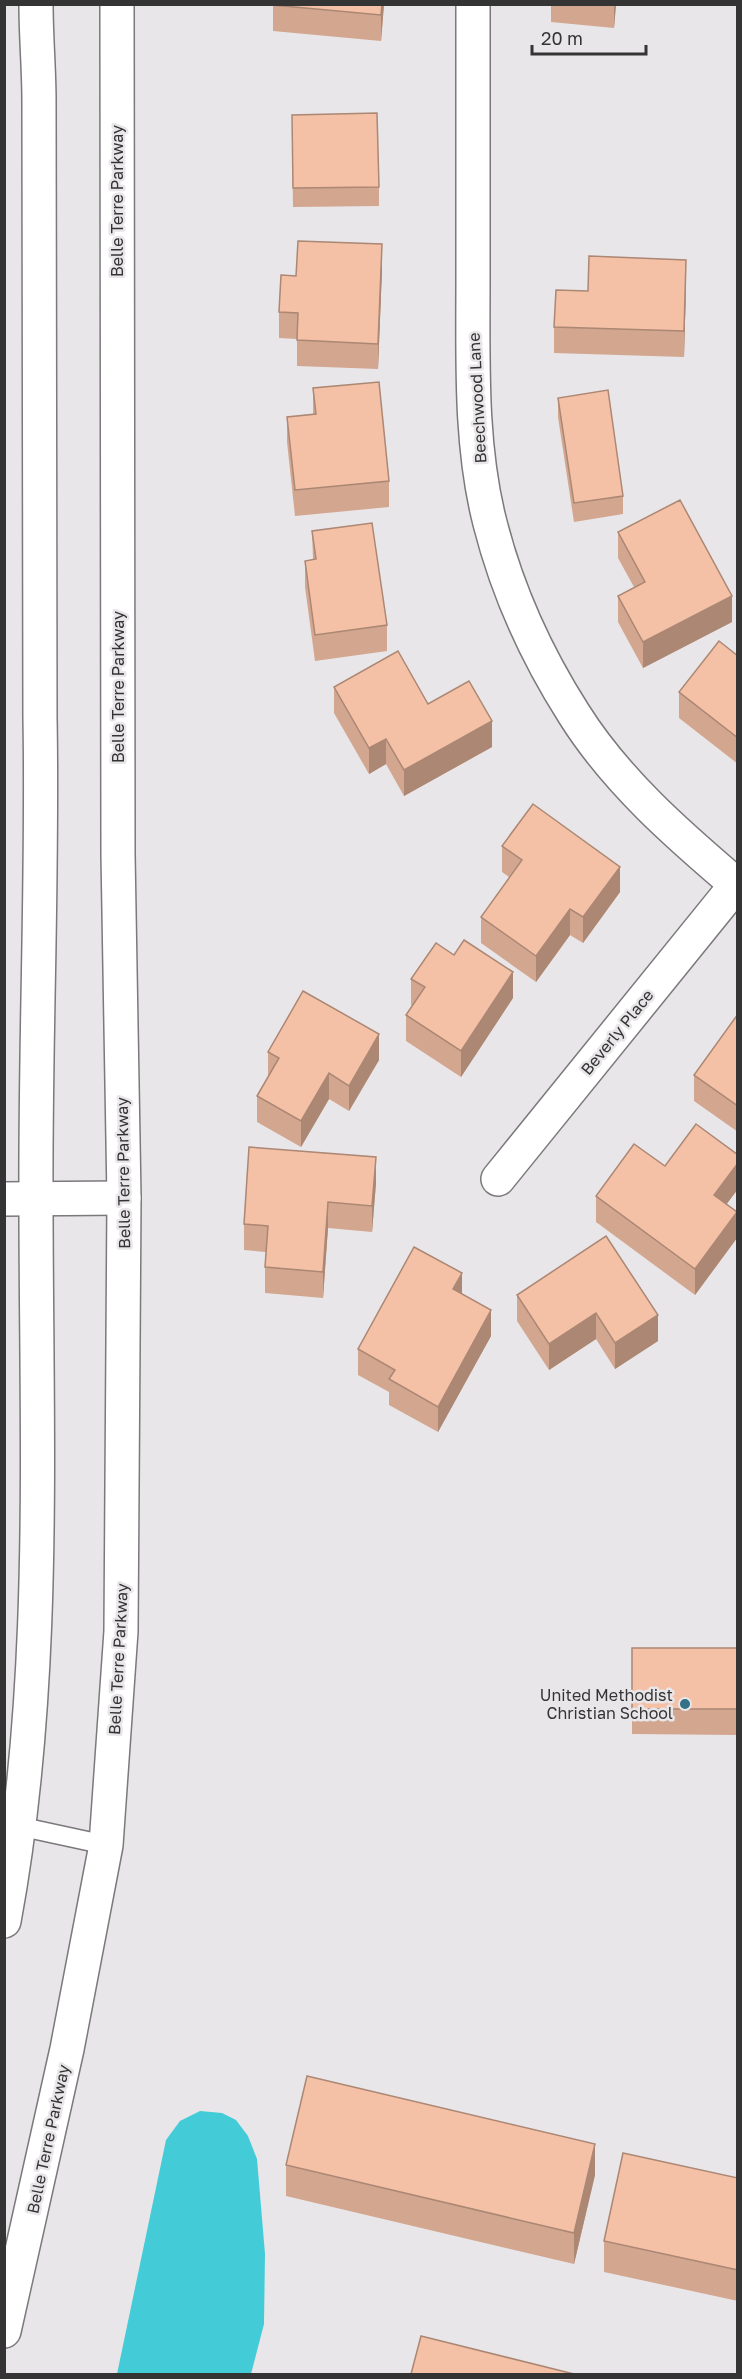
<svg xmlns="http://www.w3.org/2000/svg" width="742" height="2379" font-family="'Golos Text',sans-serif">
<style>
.water{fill:#43cbd7}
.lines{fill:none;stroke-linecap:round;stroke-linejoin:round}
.service-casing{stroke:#7b797b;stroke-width:21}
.minor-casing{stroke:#7b797b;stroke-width:36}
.secondary-casing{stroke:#7b797b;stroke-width:36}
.service{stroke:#fff;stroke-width:18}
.minor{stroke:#fff;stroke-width:33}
.secondary{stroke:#fff;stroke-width:33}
.wall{fill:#d2a68f}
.shaded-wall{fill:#ab8774}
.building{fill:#f4c1a6;stroke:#ab8774;stroke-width:1.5}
.poi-dot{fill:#347087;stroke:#e9e6e9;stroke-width:2}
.labels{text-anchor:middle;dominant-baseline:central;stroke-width:5;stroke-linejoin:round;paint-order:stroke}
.street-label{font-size:16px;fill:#353435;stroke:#e9e6e9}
.poi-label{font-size:16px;fill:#353435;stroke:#e9e6e9;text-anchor:end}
</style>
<rect width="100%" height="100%" fill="#e9e6e9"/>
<path class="water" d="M200,2111l22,2 14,7 12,16 9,23 8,95 -1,70 -13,50h-134l49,-234 14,-19z"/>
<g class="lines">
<defs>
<path id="service" d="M18,1826l88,19"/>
<g id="minor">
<path d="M473,4c0,93 0,185 0,278 0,79 -3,164 17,241 17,67 47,133 84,191 42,67 104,121 164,172"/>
<path d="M498,1179l238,-294"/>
<path d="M4,1199l120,-1"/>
</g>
<g id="secondary">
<path d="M4,1921c44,-237 32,-482 32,-721 -1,-161 7,-322 4,-482 -2,-206 0,-412 -1,-617 0,-32 -3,-64 -3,-97"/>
<path d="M4,2331l63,-282 39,-204 15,-214 3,-433 -6,-344 -1,-850"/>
</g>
</defs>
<use href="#service" class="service-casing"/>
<use href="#minor" class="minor-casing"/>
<use href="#secondary" class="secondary-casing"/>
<use href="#service" class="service"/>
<use href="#minor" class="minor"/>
<use href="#secondary" class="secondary"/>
</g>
<g class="wall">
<path d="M273,4h111l-3,37 -108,-10z"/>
<path d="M551,4h83v2l-18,-1 -2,23 -63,-6z"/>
<path d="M292,134l87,53v19l-86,1z"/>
<path d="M382,270l-4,99 -81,-3v-27l-18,-1v-26l17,-36z"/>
<path d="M686,285l-2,72 -130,-4v-26l34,-36z"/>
<path d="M313,388l76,93v26l-94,9 -8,-74v-25l26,-3z"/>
<path d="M558,398l65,98v18l-49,8 -16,-105z"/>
<path d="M312,531l75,94v26l-72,10 -10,-74v-26l8,-1z"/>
<path d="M618,532l114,90 -89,46 -25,-46v-26l16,-9 -16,-29z"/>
<path d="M738,656v108l-59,-46v-26z"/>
<path d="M334,687l94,17 64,43 -88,49 -18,-32 -17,10 -35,-61z"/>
<path d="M502,846l118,46 -37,51 -13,-8 -34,47 -55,-39v-26l28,-40 -7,-5z"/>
<path d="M411,979l102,19 -52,79 -55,-36v-26l6,-10h-1z"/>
<path d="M738,1014v118l-44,-31v-26z"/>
<path d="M268,1052l111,8 -30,51 -20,-12 -28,48 -44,-25v-26l11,-19z"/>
<path d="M738,1155v34l-12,15 11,34 -42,57 -99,-73v-26l69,-30z"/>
<path d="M376,1183l-4,49 -44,-4 -5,70 -58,-5v-26l1,-15 -22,-2v-26z"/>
<path d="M606,1236l52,105 -43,28 -19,-30 -47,31 -32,-49v-26z"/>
<path d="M462,1294l29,42 -53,96 -49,-27v-13l-31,-17v-26z"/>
<path d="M632,1648h106v87l-106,-1z"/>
<path d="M286,2165l309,10 -21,89 -288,-68z"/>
<path d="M738,2178v123l-134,-29v-31z"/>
</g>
<g class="shaded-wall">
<path d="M382,4h2l-3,37v-26z"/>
<path d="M614,4h2l-2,24z"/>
<path d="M382,244v26l-4,99v-25z"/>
<path d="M686,260v25l-2,72v-26z"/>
<path d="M732,596v26l-89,46v-26z"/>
<path d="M492,721v26l-88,49v-26z"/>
<path d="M386,739v25l-17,10v-26z"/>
<path d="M620,867v25l-37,51v-26z"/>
<path d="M570,909v26l-34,47v-26z"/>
<path d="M513,972v26l-52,79v-26z"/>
<path d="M379,1034v26l-30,51v-25z"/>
<path d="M329,1073v26l-28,48v-26z"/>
<path d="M376,1157v26l-4,49v-26z"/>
<path d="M738,1163v26l-24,32v-26z"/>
<path d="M328,1202v26l-5,70v-26z"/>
<path d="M737,1212v26l-42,57v-26z"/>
<path d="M462,1273v26l-9,-10z"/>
<path d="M491,1310v26l-53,96v-25z"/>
<path d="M596,1313v26l-47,31v-26z"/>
<path d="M658,1315v26l-43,28v-26z"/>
<path d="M595,2144v31l-21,89v-31z"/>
</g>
<g class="building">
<path d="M273,4h109l-1,11 -108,-10z"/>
<path d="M377,113l2,74 -86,1 -1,-73z"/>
<path d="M298,241l84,3 -4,100 -81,-4 1,-27 -19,-1 2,-37 15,1z"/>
<path d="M589,256l97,4 -2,71 -130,-4 2,-37 32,1z"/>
<path d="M379,382l10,99 -94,9 -8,-73 29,-3 -3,-26z"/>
<path d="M608,390l15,106 -49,7 -16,-105z"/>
<path d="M680,500l52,96 -89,46 -25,-46 27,-14 -27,-50z"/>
<path d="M372,523l15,102 -72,10 -10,-74 11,-2 -4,-28z"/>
<path d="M719,641l19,15v82l-59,-46z"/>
<path d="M398,651l30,53 41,-23 23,40 -88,49 -18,-31 -17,9 -35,-61z"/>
<path d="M533,804l87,63 -37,50 -13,-8 -34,47 -55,-39 41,-57 -20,-14z"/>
<path d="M464,940l49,32 -52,79 -55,-36 19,-28 -14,-8 25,-36 18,12z"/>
<path d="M303,991l76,43 -30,52 -20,-13 -28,48 -44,-25 22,-38 -11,-6z"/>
<path d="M738,1014v92l-44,-31z"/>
<path d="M696,1124l42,31v8l-24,32 23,17 -42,57 -99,-73 38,-52 31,22z"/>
<path d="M249,1147l127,10 -4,49 -44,-4 -5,70 -58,-5 3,-41 -24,-2z"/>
<path d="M606,1236l52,79 -43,28 -19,-30 -47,31 -32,-49z"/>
<path d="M414,1247l48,26 -9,16 38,21 -53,97 -49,-28 6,-9 -37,-21z"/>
<rect x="632" y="1648" width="106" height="61"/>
<path d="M307,2076l288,68 -21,89 -288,-68z"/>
<path d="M623,2153l115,25v92l-134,-29z"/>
<path d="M421,2336l153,38h-163z"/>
</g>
<circle class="poi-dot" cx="685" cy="1704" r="6"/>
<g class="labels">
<g class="street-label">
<text transform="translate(117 201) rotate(-90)">Belle Terre Parkway</text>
<text transform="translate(477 398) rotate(-93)">Beechwood Lane</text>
<text transform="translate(118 687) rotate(-90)">Belle Terre Parkway</text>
<text transform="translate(617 1032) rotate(-51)">Beverly Place</text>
<text transform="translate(123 1173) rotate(-91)">Belle Terre Parkway</text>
<text transform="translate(118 1659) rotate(-87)">Belle Terre Parkway</text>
<text transform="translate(48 2139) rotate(-78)">Belle Terre Parkway</text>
</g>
<g class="poi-label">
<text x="673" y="1695">United Methodist<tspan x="673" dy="18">Christian School</tspan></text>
</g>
</g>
<rect width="742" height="2379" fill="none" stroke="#353435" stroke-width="12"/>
<path d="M532 45v9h114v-9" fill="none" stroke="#353435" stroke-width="3"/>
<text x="541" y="45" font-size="18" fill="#353435" stroke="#e9e6e9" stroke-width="4.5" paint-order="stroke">20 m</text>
</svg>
